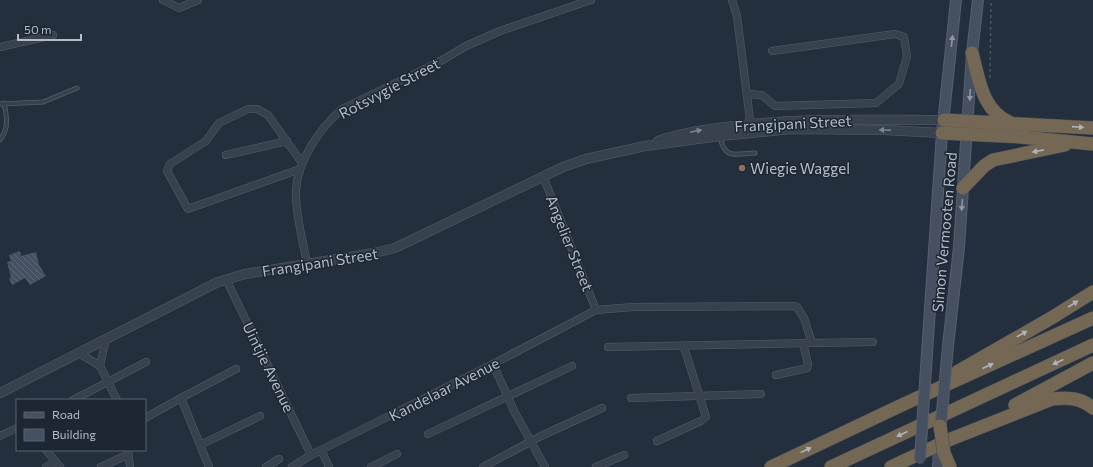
<svg xmlns="http://www.w3.org/2000/svg" width="1093" height="467" font-family="Commissioner,sans-serif">
<style>
.building{fill:url(#building-back-hatch)}
.lines{fill:none;stroke-linecap:round;stroke-linejoin:round}
.service-casing{stroke:#565f6c;stroke-width:5}
.minor-casing{stroke:#565f6c;stroke-width:8}
.tertiary-casing{stroke:#565f6c;stroke-width:10}
.secondary-casing{stroke:#565f6c;stroke-width:12}
.motorway-casing{stroke:#434c59;stroke-width:14}
.path{stroke:#44595c;stroke-width:1.5;stroke-dasharray:3 3;stroke-linecap:butt}
.service{stroke:#38414e;stroke-width:3.5}
.minor{stroke:#38414e;stroke-width:7}
.tertiary{stroke:#38414e;stroke-width:9}
.secondary{stroke:#465061;stroke-width:10}
.motorway{stroke:#746855;stroke-width:13}
.secondary-bridge-casing{stroke:#565f6c;stroke-width:12;stroke-linecap:butt}
.motorway-bridge-casing{stroke:#434c59;stroke-width:14;stroke-linecap:butt}
.secondary-bridge{stroke:#465061;stroke-width:10}
.motorway-bridge{stroke:#746855;stroke-width:13}
.oneway{fill:#8e96a5}
.oneway2{fill:#aeb4bd}
.oneway3{fill:#7c8592}
.education-dot{fill:#8d6e63;stroke:#1d2633;stroke-width:1.5}
.labels{text-anchor:middle;dominant-baseline:central;stroke-width:3;stroke-linejoin:round;paint-order:stroke}
.street-label{font-size:15px;fill:#b4bcc9;stroke:#1d2633}
.poi-label{font-size:15px;fill:#b4bcc9;stroke:#1d2633;text-anchor:start}
</style>
<defs>
<pattern id="building-back-hatch" width="6" height="6" patternUnits="userSpaceOnUse"><rect width="6" height="6" fill="#455162"/><path d="M-1 5l2 2M0 0l6 6M5-1l2 2" fill="none" stroke="#5d6877"/></pattern>
</defs>
<rect width="100%" height="100%" fill="#242f3e"/>
<path class="building" d="M20,251l1,5 15,-4 3,13 7,11 -16,9 -5,-7 -13,7 -3,-7 2,-1 -4,-15 4,-1 -2,-6z"/>
<g class="lines">
<defs>
<g id="service">
<path d="M0,104l43,-2 34,-14"/>
<path d="M720,137c5,23 15,17 35,16"/>
<path d="M0,140c9,-11 7,-23 4,-37"/>
</g>
<g id="minor">
<path d="M163,0l16,8 19,-8"/>
<path d="M732,0l5,16 14,112"/>
<path d="M0,47l53,-12"/>
<path d="M747,94l15,1 13,11 101,-3 23,-19 8,-28 -3,-19 -9,-3 -123,17"/>
<path d="M226,155l61,-14"/>
<path d="M300,169l-112,40 -21,-38 3,-7 36,-23 13,-18 29,-14h9l11,6 34,48"/>
<path d="M543,176l53,134"/>
<path d="M307,264c-4,-23 -12,-51 -11,-73 1,-30 24,-63 46,-82l97,-47 27,-16 34,-15 91,-31"/>
<path d="M226,279l85,176"/>
<path d="M608,347l204,-4"/>
<path d="M79,353l21,13 17,34"/>
<path d="M493,364l21,47 31,56"/>
<path d="M100,366l6,-27"/>
<path d="M776,375l31,-7 1,-4 -5,-21"/>
<path d="M631,398l130,-4"/>
<path d="M73,400l73,-38"/>
<path d="M145,418l36,-20"/>
<path d="M428,434l144,-68"/>
<path d="M0,436l17,-8"/>
<path d="M657,441l44,-20 5,-4 -22,-70"/>
<path d="M200,445l60,-29"/>
<path d="M46,450l14,17"/>
<path d="M128,450l2,17"/>
<path d="M321,450l8,17"/>
<path d="M46,467l10,-5"/>
<path d="M101,467l26,-12"/>
<path d="M209,467l-28,-69 55,-29"/>
<path d="M266,467l13,-8"/>
<path d="M292,467l19,-12 182,-91 103,-54 37,-3 160,-1 4,1 7,11 8,25 61,-1"/>
<path d="M371,467l26,-13"/>
<path d="M483,467l58,-31 61,-28"/>
<path d="M596,467l28,-12"/>
</g>
<g id="tertiary">
<path d="M658,141c22,-8 45,-11 68,-14 72,-10 145,-7 218,-7"/>
<path d="M0,393l218,-111 27,-8 129,-21 21,-5 168,-81 23,-8 59,-13 75,-10 71,-7 94,1 57,3"/>
</g>
<g id="secondary">
<path d="M948,346l11,-99 13,-194 6,-53"/>
<path d="M927,353l15,-220 14,-133"/>
<path d="M938,467l1,-16"/>
</g>
<g id="motorway">
<path d="M972,53c7,26 10,57 37,69"/>
<path d="M944,120l149,8"/>
<path d="M942,133l79,4 72,7"/>
<path d="M963,188l21,-22 9,-6 72,-15"/>
<path d="M957,372l96,-55 40,-25"/>
<path d="M1015,405l78,-42"/>
<path d="M944,453l6,14"/>
<path d="M771,467l133,-63 189,-86"/>
<path d="M831,467l262,-122"/>
<path d="M891,467l60,-28 101,-40c16,-2 29,-1 41,9"/>
</g>
</defs>
<use href="#service" class="service-casing"/>
<use href="#minor" class="minor-casing"/>
<use href="#tertiary" class="tertiary-casing"/>
<use href="#secondary" class="secondary-casing"/>
<use href="#motorway" class="motorway-casing"/>
<path class="path" d="M990,78l1,-78"/>
<use href="#service" class="service"/>
<use href="#minor" class="minor"/>
<use href="#tertiary" class="tertiary"/>
<use href="#secondary" class="secondary"/>
<use href="#motorway" class="motorway"/>
<defs>
<g id="secondary-bridge">
<path d="M940,434l8,-88"/>
<path d="M920,459l7,-106"/>
</g>
<path id="motorway-bridge" d="M940,426l4,27"/>
</defs>
<use href="#secondary-bridge" class="secondary-bridge-casing"/>
<use href="#motorway-bridge" class="motorway-bridge-casing"/>
<use href="#secondary-bridge" class="secondary-bridge"/>
<use href="#motorway-bridge" class="motorway-bridge"/>
</g>
<defs><path id="oneway-solid" d="M-6-.8H1V-3.2L6.5 0L1 3.2V.8H-6Z"/></defs>
<g class="oneway">
<use href="#oneway-solid" transform="translate(952 41) rotate(-84)"/>
<use href="#oneway-solid" transform="translate(970 95) rotate(93)"/>
<use href="#oneway-solid" transform="translate(962 205) rotate(94)"/>
</g>
<g class="oneway2">
<use href="#oneway-solid" transform="translate(1078 127) rotate(4)"/>
<use href="#oneway-solid" transform="translate(1038 151) rotate(169)"/>
<use href="#oneway-solid" transform="translate(1073 304) rotate(-32)"/>
<use href="#oneway-solid" transform="translate(1022 334) rotate(-29)"/>
<use href="#oneway-solid" transform="translate(1058 362) rotate(155)"/>
<use href="#oneway-solid" transform="translate(988 366) rotate(-24)"/>
<use href="#oneway-solid" transform="translate(902 434) rotate(155)"/>
<use href="#oneway-solid" transform="translate(806 450) rotate(-26)"/>
</g>
<g class="oneway3">
<use href="#oneway-solid" transform="translate(885 130) rotate(-178)"/>
<use href="#oneway-solid" transform="translate(696 131) rotate(-12)"/>
</g>
<circle class="education-dot" cx="742" cy="168" r="4"/>
<g class="labels">
<g class="street-label">
<text transform="translate(389 88) rotate(-28)">Rotsvygie Street</text>
<text transform="translate(793 123) rotate(-3)">Frangipani Street</text>
<text transform="translate(944 232) rotate(-85)">Simon Vermooten Road</text>
<text transform="translate(570 243) rotate(68)">Angelier Street</text>
<text transform="translate(320 262) rotate(-9)">Frangipani Street</text>
<text transform="translate(269 367) rotate(64)">Uintjie Avenue</text>
<text transform="translate(444 389) rotate(-27)">Kandelaar Avenue</text>
</g>
<g class="poi-label">
<text x="750" y="168">Wiegie Waggel</text>
</g>
</g>
<rect x="16" y="399" width="130" height="52" fill="#1d2633" stroke="#59626f"/>
<rect x="24" y="412" width="20" height="6" fill="#465061" stroke="#59626f"/>
<text x="52" y="419" font-size="12" fill="#b4bcc9">Road</text>
<rect x="24" y="429" width="20" height="12" fill="#455162" stroke="#59626f"/>
<text x="52" y="439" font-size="12" fill="#b4bcc9">Building</text>
<path d="M18 34v6h63v-6" fill="none" stroke="#b4bcc9" stroke-width="2"/>
<text x="24" y="34" font-size="12" fill="#b4bcc9" stroke="#1d2633" stroke-width="3" paint-order="stroke">50 m</text>
</svg>
